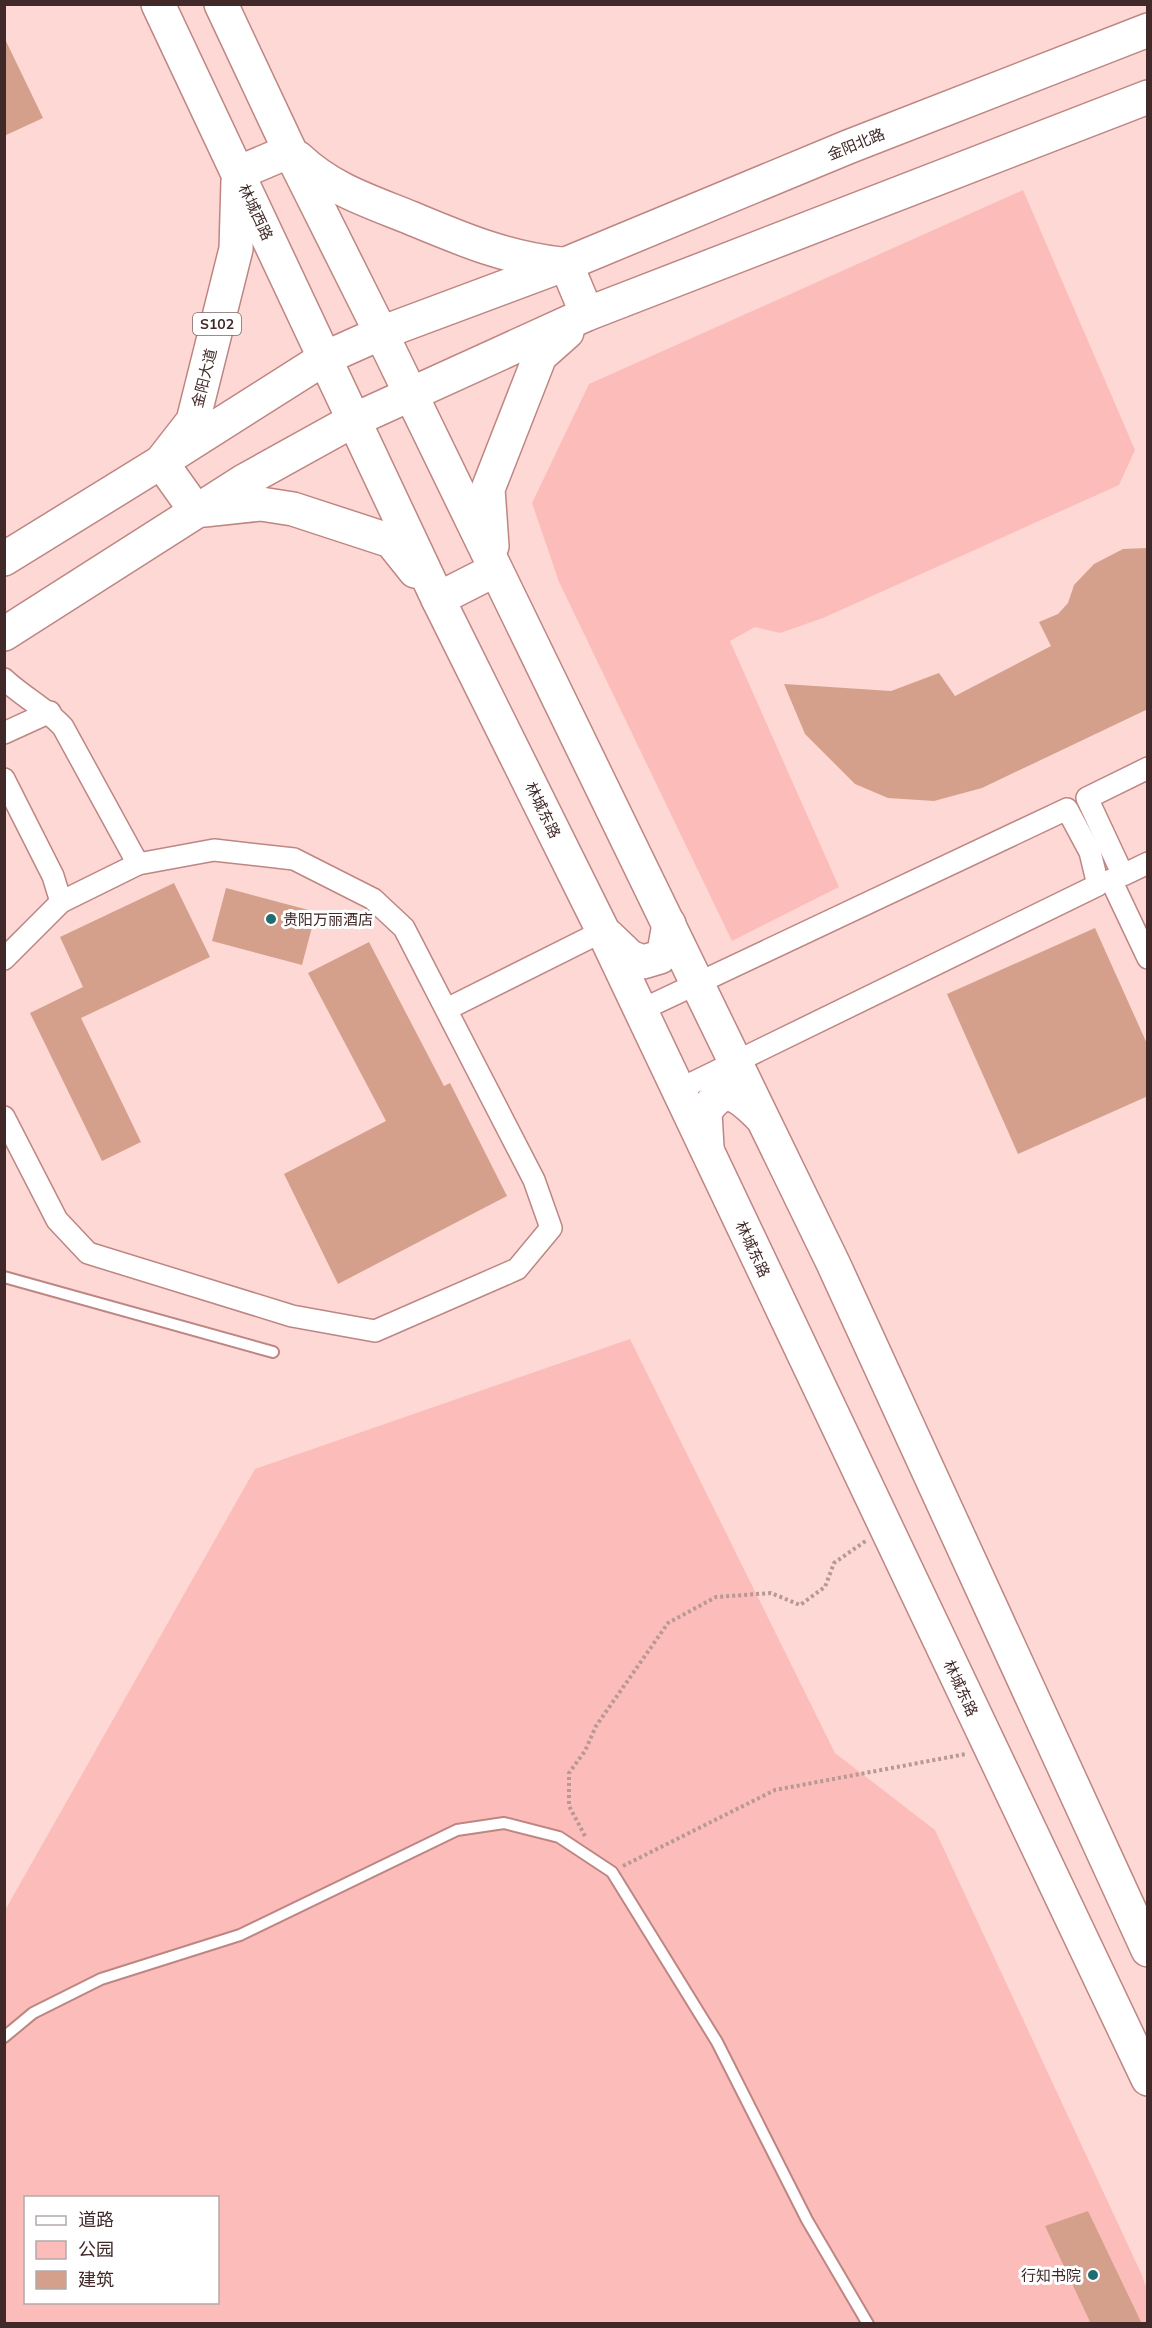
<svg xmlns="http://www.w3.org/2000/svg" width="1152" height="2328" font-family="Mulish,'Noto Sans SC',sans-serif">
<style>
.green{fill:#fcbdba;fill-rule:evenodd}
.building{fill:#d5a08b}
.lines{fill:none;stroke-linecap:round;stroke-linejoin:round}
.service-casing{stroke:#be8683;stroke-width:14}
.minor-casing{stroke:#be8683;stroke-width:24}
.primary-casing{stroke:#be8683;stroke-width:36}
.path{stroke:#b89895;stroke-width:4;stroke-dasharray:3 3;stroke-linecap:butt}
.service{stroke:#fff;stroke-width:10}
.minor{stroke:#fff;stroke-width:21}
.primary{stroke:#fff;stroke-width:33}
.poi-dot{fill:#216c72;stroke:#fff;stroke-width:2}
.labels{text-anchor:middle;dominant-baseline:central;stroke-width:6;stroke-linejoin:round;paint-order:stroke}
.shield{fill:#fff;stroke:#796968;stroke-width:1.5}
.shield-label{font-size:14px;font-weight:bold;fill:#402928}
.street-label{font-size:15px;fill:#402928;stroke:#fff}
.poi-label{font-size:15px;fill:#402928;stroke:#fff;text-anchor:start}
</style>
<rect width="100%" height="100%" fill="#fdd8d5"/>
<g class="green">
<path d="M1023,190l112,260 -16,35 -296,133 -43,15 -25,-6 -25,14 109,246 -107,54 -173,-359 -27,-79 57,-119z"/>
<path d="M630,1339l205,414 100,77 206,443 6,16v34h-1142l-1,-411 251,-443zM26,2198h192v104h-192z"/>
</g>
<g class="building">
<path d="M4,37l39,81 -39,18z"/>
<path d="M1148,548v161l-166,79 -48,13 -46,-3 -33,-14 -50,-50 -21,-50 107,7 48,-18 16,23 96,-50 -12,-24 19,-8 10,-11 6,-18 20,-21 29,-15z"/>
<path d="M174,883l36,74 -129,61 60,124 -39,19 -72,-148 53,-26 -23,-50z"/>
<path d="M226,888l90,24 -14,53 -90,-24z"/>
<path d="M1095,928l53,118v50l-130,58 -71,-160z"/>
<path d="M369,942l75,144 6,-3 57,113 -169,88 -54,-110 102,-53 -78,-148z"/>
<path d="M1088,2211l54,113h-51l-46,-98z"/>
</g>
<g class="lines">
<defs>
<g id="service">
<path d="M4,1277l269,75"/>
<path d="M4,2037l29,-24 68,-34 139,-44 217,-105 47,-7 55,14 53,35 105,170 90,178 61,104"/>
</g>
<g id="minor">
<path d="M4,679c19,18 42,29 59,48l75,137"/>
<path d="M4,733l46,-21"/>
<path d="M1148,768l-61,30 36,77 25,-12"/>
<path d="M4,779l49,97 8,26"/>
<path d="M1111,880l37,78"/>
<path d="M4,959l57,-57 77,-38 76,-14 80,9 79,40 31,29 130,252 17,48 -34,41 -142,62 -83,-15 -204,-63 -31,-33 -53,-103"/>
<path d="M447,1009l156,-78"/>
<path d="M639,1011l428,-202 23,43 8,33 -420,205"/>
</g>
<g id="primary">
<path d="M158,4l280,595 165,332 545,1148"/>
<path d="M221,4l69,147 91,182 452,930 315,687"/>
<path d="M298,158c34,32 71,43 113,60 53,22 92,39 150,46"/>
<path d="M238,173l52,-22"/>
<path d="M566,264l21,50"/>
<path d="M161,462l164,-104 56,-25 185,-69 282,-117 300,-117"/>
<path d="M161,462l35,49"/>
<path d="M204,510l57,-6 32,5 98,32 24,30"/>
<path d="M492,546l-4,-57 52,-133 27,-24"/>
<path d="M4,559l157,-97 32,-41 43,-172 2,-68"/>
<path d="M438,599l57,-29"/>
<path d="M4,634l240,-153 110,-61 233,-106 561,-217"/>
<path d="M608,936l22,21 13,5 17,-5 4,-5 5,-28"/>
<path d="M707,1147l-2,-34c19,-33 36,-16 56,4"/>
</g>
</defs>
<use href="#service" class="service-casing"/>
<use href="#minor" class="minor-casing"/>
<use href="#primary" class="primary-casing"/>
<g class="path">
<path d="M585,1836l-16,-30v-33l16,-22 11,-25 72,-103 48,-26 55,-4 29,12 25,-18 9,-24 33,-23"/>
<path d="M623,1866l152,-76 191,-36"/>
</g>
<use href="#service" class="service"/>
<use href="#minor" class="minor"/>
<use href="#primary" class="primary"/>
</g>
<g class="poi-dot">
<circle cx="271" cy="919" r="6"/>
<circle cx="1093" cy="2275" r="6"/>
</g>
<g class="labels">
<rect class="shield" x="193" y="313" width="48" height="22" rx="4.5"/>
<g class="shield-label">
<text x="217" y="324">S102</text>
</g>
<g class="street-label">
<text transform="translate(856 144) rotate(-22)">金阳北路</text>
<text transform="translate(256 212) rotate(65)">林城西路</text>
<text transform="translate(204 378) rotate(-76)">金阳大道</text>
<text transform="translate(543 810) rotate(64)">林城东路</text>
<text transform="translate(753 1249) rotate(65)">林城东路</text>
<text transform="translate(961 1688) rotate(65)">林城东路</text>
</g>
<g class="poi-label">
<text x="283" y="919">贵阳万丽酒店</text>
<text x="1081" y="2275" text-anchor="end">行知书院</text>
</g>
</g>
<rect width="1152" height="2328" fill="none" stroke="#402928" stroke-width="12"/>
<rect x="24" y="2196" width="195" height="108" fill="#ffffff" stroke="#b3a9a9" stroke-width="1.5"/>
<rect x="36" y="2216" width="30" height="9" fill="#ffffff" stroke="#b3a9a9" stroke-width="1.5"/>
<text x="78" y="2226" font-size="18" fill="#402928">道路</text>
<rect x="36" y="2241" width="30" height="18" fill="#fcbdba" stroke="#b3a9a9" stroke-width="1.5"/>
<text x="78" y="2256" font-size="18" fill="#402928">公园</text>
<rect x="36" y="2271" width="30" height="18" fill="#d5a08b" stroke="#b3a9a9" stroke-width="1.5"/>
<text x="78" y="2286" font-size="18" fill="#402928">建筑</text>
</svg>
